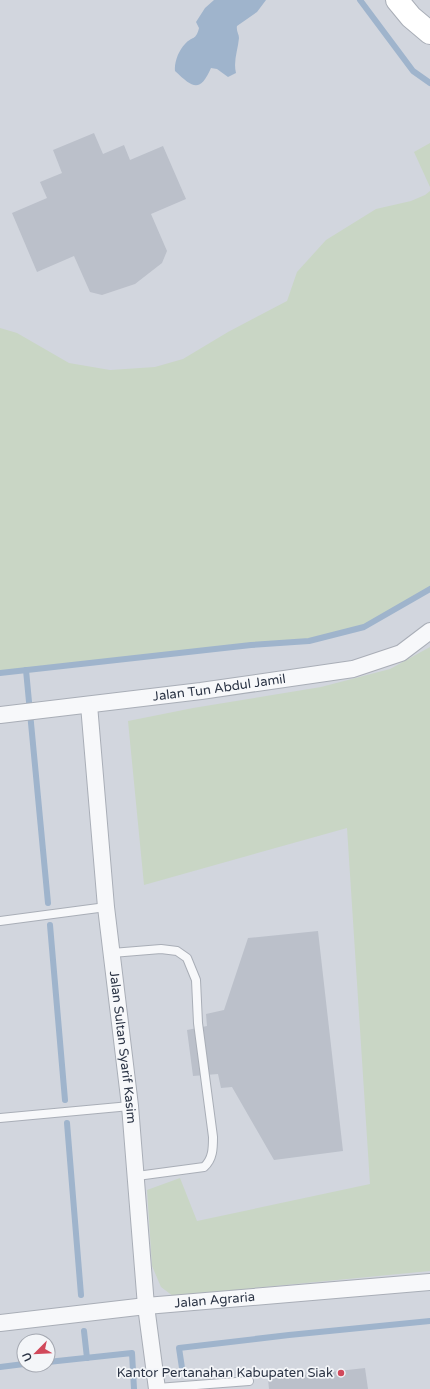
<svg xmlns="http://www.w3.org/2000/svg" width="430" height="1389" font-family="'Varela Round',sans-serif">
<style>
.built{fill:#d2d6de;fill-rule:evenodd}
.green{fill:#c9d6c5}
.water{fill:#9fb4cc}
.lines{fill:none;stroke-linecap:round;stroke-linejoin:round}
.stream{stroke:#9fb4cc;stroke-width:6}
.building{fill:#bbc0ca}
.lane-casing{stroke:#a9aeb7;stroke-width:10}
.street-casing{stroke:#a9aeb7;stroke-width:18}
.secondary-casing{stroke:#a9aeb7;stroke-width:24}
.lane{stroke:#f7f8fa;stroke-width:8}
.street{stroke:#f7f8fa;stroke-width:16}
.secondary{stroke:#fff;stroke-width:22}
.poi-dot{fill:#d1495b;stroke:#f4f6f9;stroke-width:1.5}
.labels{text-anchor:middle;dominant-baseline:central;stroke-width:3.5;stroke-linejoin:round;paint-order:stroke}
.street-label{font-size:13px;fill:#2b3445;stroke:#f4f6f9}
.poi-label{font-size:13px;fill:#2b3445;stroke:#f4f6f9;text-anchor:end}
</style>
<rect width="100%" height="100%" fill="#e4e7ec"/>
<path class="built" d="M0,0h430v1389h-430zM24,1341h24v24h-24z"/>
<g class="green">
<path d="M430,143v44l-16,-35z"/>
<path d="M430,191v397l-66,39 -55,14 -309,32v-345l17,5 52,30 41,7 45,-3 28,-8 45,-27 59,-31 10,-29 29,-32 50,-31 35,-8 14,-6z"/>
<path d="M430,647v624l-257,25 -12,-9 -9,-21 -5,-76 33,-12 17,43 173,-37 -23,-356 -203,57 -16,-164 65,-13 128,-21 69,-18z"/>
</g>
<path class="water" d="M214,0h52l-9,12 -20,14c-1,5 2,8 2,12 -1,12 -6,23 -3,35l-8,4 -11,-8 -6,-1c-11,25 -18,20 -36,3 -1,-9 4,-21 10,-27 7,-8 11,-3 14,-16l-3,-6 9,-14z"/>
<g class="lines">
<g class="stream">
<path d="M360,0l53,71 17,12"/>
<path d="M26,670l22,233"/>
<path d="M0,673l251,-28 58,-4 55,-14 66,-38"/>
<path d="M50,925l15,175"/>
<path d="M67,1123l14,172"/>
<path d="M84,1331l3,27"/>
<path d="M48,1362l84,-9 2,36"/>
<path d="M0,1367l24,-3"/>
<path d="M182,1368l-3,-20 110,-13 141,-14"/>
</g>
</g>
<g class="building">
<path d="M94,133l9,21 21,-9 6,15 33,-14 23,53 -35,15 16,37 -5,12 -27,21 -33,11 -12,-3 -16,-36 -37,16 -25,-59 35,-15 -7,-16 22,-9 -9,-23z"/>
<path d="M318,931l25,220 -69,9 -42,-73 -11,1 -3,-14 -25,2 -6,-46 20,-4 -1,-12 18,-4 24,-72z"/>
<path d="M365,1368l3,21h-99l-1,-10z"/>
</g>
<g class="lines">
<defs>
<g id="lane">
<path d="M0,921l106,-14"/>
<path d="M112,953l49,-4 16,2 10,7 9,22 2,43 15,114c0,11 0,22 -9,30l-67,9"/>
<path d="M0,1118l130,-12"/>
<path d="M157,1388l92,-7"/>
</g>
<g id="street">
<path id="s1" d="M89,705l17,202 24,199 16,200 11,83"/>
<path id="s2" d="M0,715l201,-24 152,-22 48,-16 29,-22"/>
<path id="s3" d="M0,1323l146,-17 284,-24"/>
</g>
<path id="secondary" d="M397,0l14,17 19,16"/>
</defs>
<use href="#lane" class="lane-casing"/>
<use href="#street" class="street-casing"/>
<use href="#secondary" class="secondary-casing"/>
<use href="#lane" class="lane"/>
<use href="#street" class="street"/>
<use href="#secondary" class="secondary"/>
</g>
<circle class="poi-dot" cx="341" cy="1373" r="4"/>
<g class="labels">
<g class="street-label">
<text stroke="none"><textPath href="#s2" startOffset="221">Jalan Tun Abdul Jamil</textPath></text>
<text stroke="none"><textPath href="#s1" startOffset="344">Jalan Sultan Syarif Kasim</textPath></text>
<text stroke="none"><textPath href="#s3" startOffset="216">Jalan Agraria</textPath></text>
</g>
<g class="poi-label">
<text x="333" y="1373">Kantor Pertanahan Kabupaten Siak</text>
</g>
</g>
<g transform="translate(36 1353) rotate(246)"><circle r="19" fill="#f4f6f9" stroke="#a4a8b1"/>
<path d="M0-3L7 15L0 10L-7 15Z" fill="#d1495b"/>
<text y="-6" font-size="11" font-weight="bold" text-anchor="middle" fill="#2b3445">U</text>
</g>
</svg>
